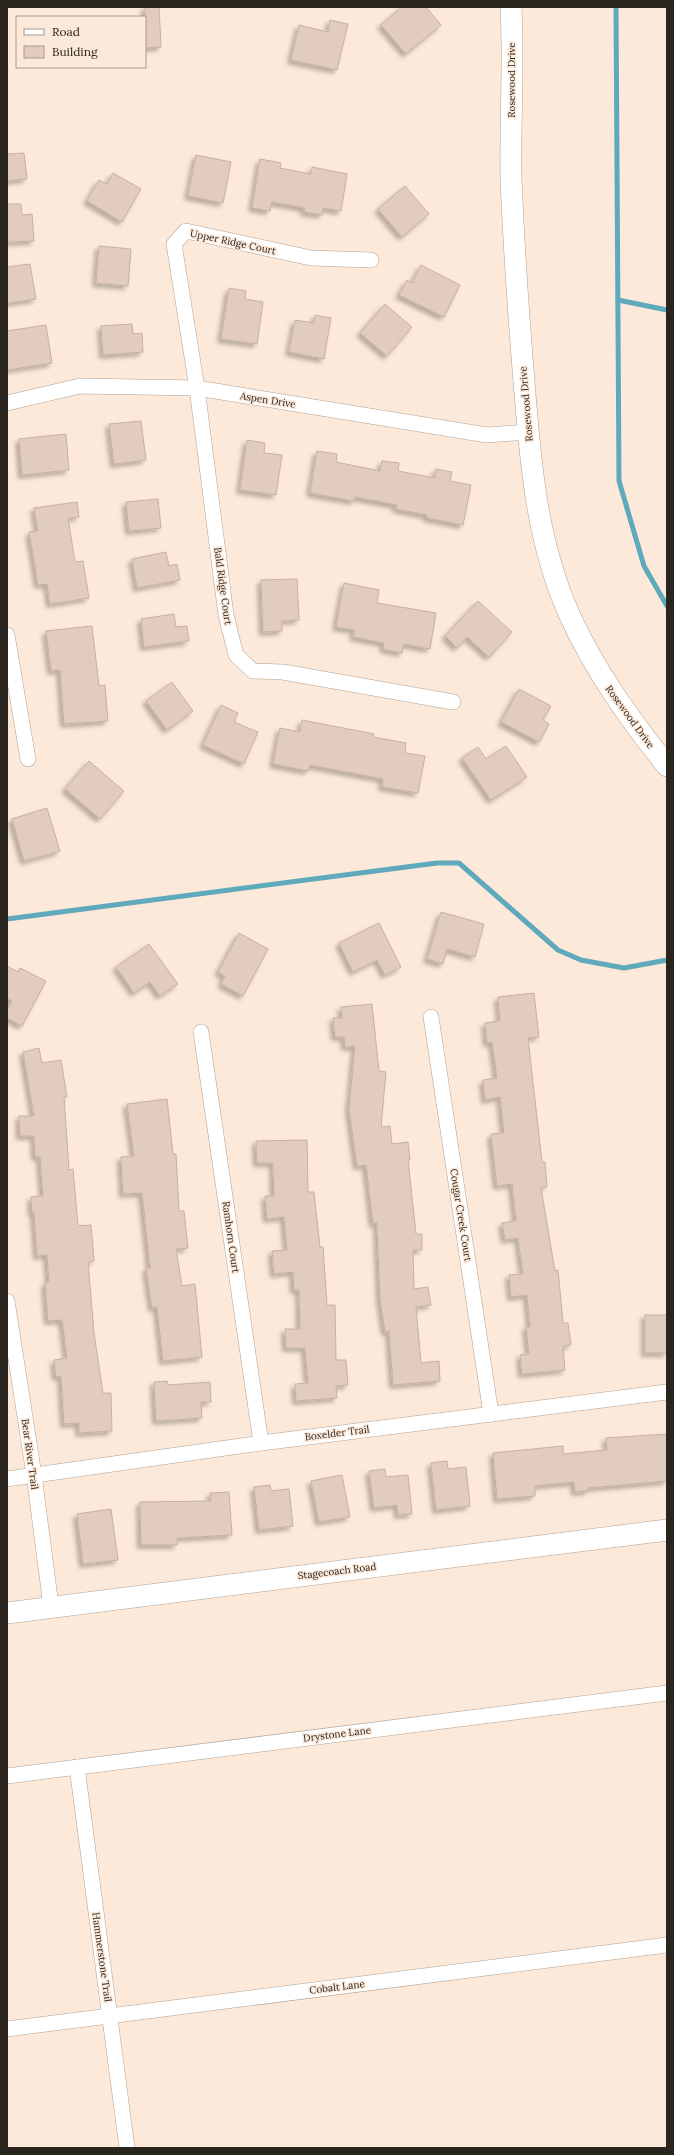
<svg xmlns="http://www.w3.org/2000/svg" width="674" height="2155" font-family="Lora,serif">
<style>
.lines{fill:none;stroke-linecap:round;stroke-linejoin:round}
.stream{stroke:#5ea9bb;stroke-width:5}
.building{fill:#e1ccbe;stroke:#c6b1a4;filter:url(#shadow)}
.street-casing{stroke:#b3a192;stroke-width:16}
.secondary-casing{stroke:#b3a192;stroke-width:22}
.street{stroke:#fff;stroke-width:15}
.secondary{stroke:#fff;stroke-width:21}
.labels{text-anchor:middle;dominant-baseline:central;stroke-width:3;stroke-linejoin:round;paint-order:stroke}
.street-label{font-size:10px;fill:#2a241e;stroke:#fce9d9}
</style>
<defs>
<filter id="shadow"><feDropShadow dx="-3.5" dy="3.5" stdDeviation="2" flood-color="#0004"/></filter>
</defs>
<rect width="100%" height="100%" fill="#fce9d9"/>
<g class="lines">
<g class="stream">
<path d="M616,7l3,474 25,85 23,40"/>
<path d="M618,300l49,10"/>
<path d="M7,919l430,-56h22l99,87 23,10 43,8 43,-8"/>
</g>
</g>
<g class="building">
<path d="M145,7h14l2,40 -16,1z"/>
<path d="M402,7h24l15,18 -35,29 -25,-29z"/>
<path d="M330,20l18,4 -11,46 -46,-10 8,-35 29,7z"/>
<path d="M24,153l3,26 -20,2v-27z"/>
<path d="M196,155l35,7 -8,41 -35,-7z"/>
<path d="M260,159l21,4 -1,5 31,6 1,-7 35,7 -6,37 -18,-3 -1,7 -18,-3 1,-4 -33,-6 -2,9 -18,-3z"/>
<path d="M113,173l28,16 -19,33 -35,-21 12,-21 8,4z"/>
<path d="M405,186l24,28 -27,23 -24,-28z"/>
<path d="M7,204h14l1,11 10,-1 2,27 -27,1z"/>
<path d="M99,246l32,3 -3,37 -32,-3z"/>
<path d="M30,264l6,35 -29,4v-36z"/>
<path d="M421,265l39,20 -16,32 -45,-22 8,-15 5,3z"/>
<path d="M229,288l17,3 -1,8 18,3 -6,42 -36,-5z"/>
<path d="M385,304l27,23 -25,29 -27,-23z"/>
<path d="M315,315l16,3 -7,41 -35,-7 6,-32 19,3z"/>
<path d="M132,324l1,10 9,-1 1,19 -40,3 -2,-29z"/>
<path d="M46,325l6,38 -45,7v-39z"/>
<path d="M141,421l5,39 -32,4 -5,-40z"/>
<path d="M66,434l3,36 -47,5 -3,-36z"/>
<path d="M247,440l18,3 -1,10 18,2 -6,40 -36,-5z"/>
<path d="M317,451l20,3 -1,8 44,9 2,-10 17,2 -1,8 37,7 1,-9 16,3 -2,9 21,4 -8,40 -36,-7v-3l-31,-6 1,-4 -42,-8 -1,4 -44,-8z"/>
<path d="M158,499l3,29 -32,3 -3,-29z"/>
<path d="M77,502l2,15 -11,1 7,44 8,-1 6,37 -39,6 -3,-20 -9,1 -6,-37 -3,-16 9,-1 -4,-23z"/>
<path d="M166,552l3,14 8,-2 3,16 -43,8 -5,-29z"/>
<path d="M297,579l2,41 -17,1v10l-19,1 -2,-52z"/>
<path d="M344,583l35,7 -2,13 59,10 -6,36 -26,-5 -2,9 -19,-4 1,-6 -31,-6 2,-7 -19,-3z"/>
<path d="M478,601l34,31 -23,25 -22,-20 -10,11 -12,-12z"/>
<path d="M174,614l2,13 11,-1 2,15 -45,6 -3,-28z"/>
<path d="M92,626l7,60 6,-1 3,36 -44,3 -4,-54 -9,1 -5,-40z"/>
<path d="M172,682l21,29 -26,19 -21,-29z"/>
<path d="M519,689l32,17 -8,14 6,4 -10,18 -38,-20z"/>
<path d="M221,705l17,8 -4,9 24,10 -14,32 -41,-19z"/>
<path d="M302,720l72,14 -1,3 33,6 -1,10 20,3 -7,37 -36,-6 1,-8 -73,-14 -2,6 -35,-7 7,-36 20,4z"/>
<path d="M506,746l21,31 -36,23 -29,-42 16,-11 8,12z"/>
<path d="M89,761l35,30 -24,28 -35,-30z"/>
<path d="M47,808l13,43 -36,10 -12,-42z"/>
<path d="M441,912l43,12 -9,33 -28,-8 -4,15 -16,-5z"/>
<path d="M379,923l22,44 -16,8 -8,-15 -24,12 -14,-29z"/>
<path d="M239,933l29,16 -25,47 -22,-12 4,-8 -7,-4z"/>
<path d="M149,944l29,40 -18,12 -10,-14 -16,11 -18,-26z"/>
<path d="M7,966l11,6 2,-4 26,13 -24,45 -15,-8v-7l5,-10 -5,-3z"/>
<path d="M534,993l5,44 -11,1 14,124h3l2,25 -6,1 14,83 3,-1 5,53h5l3,22 -8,1 2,24 -43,4 -2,-19 9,-1 -3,-27h4l-3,-32 -16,2 -2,-22 14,-1 -5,-36 -13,2 -3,-17 14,-2 -4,-37 -15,2 -6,-52 13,-1 -4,-36 -15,3 -2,-20 14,-2 -5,-36 -5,1 -2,-20 15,-2 -2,-24z"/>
<path d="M372,1004l7,67 7,1 -5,55 9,-1 2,18 16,-2 2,18h-2l8,74h6v16h-9l1,39 14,-2 3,18 -15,2 5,56 18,-2 1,20 -47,4 -4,-54 -4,1 -5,-33 -3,-76 -4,1 -7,-59 -9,1 -8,-57 6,-63 -10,1 -1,-10h-9l-2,-19h9l-1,-11z"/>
<path d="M39,1048l3,15 19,-3 6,37h-3l5,73 4,-1 5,57 13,-1 3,36 -6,1 6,71 9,60h8l1,38 -33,2v-10l-15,1 -3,-48 -5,1 -2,-17 13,-2 -5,-38 -14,1 -3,-38 4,-1 -2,-27 -10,1 -3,-43h-2l-1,-16 12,-1 -3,-39h-5l-1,-21h-14l-1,-20h15l-11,-64z"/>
<path d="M167,1099l6,55h3l3,57h5l4,37 -12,1 6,37 13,-2 7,73 -39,4 -6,-54 -5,1 -6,-40h4l-8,-75 -19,1 -2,-37 13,-1 -7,-52z"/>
<path d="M307,1140l1,52h6l6,55h3l4,58h8l1,55h10l2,25 -12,1 1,12 -41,3 -1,-17 13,-1 -3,-35h-19l-1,-19h15l-1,-39h-5l-1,-18 -19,2 -2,-23 15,-1 -3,-33 -17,2 -2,-23h9l-1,-33h-16l-1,-22z"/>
<rect x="645" y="1315" width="22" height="38"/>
<path d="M167,1381l1,4 42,-3 1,20h-10l1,16 -46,3 -2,-39z"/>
<path d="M667,1434v47l-79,7v3l-13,1 -1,-10 -39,4v10l-38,3 -4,-46 70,-7v8l44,-4 -1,-12z"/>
<path d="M447,1461l1,8 18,-2 4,39 -34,4 -5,-47z"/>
<path d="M385,1469l1,8 22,-2 4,39 -14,1 -1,-10 -23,3 -5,-37z"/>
<path d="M342,1475l8,42 -31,5 -8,-41z"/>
<path d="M270,1485l1,6 18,-2 4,37 -34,4 -5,-43z"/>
<path d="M229,1492l3,43 -55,3v7h-36l-1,-43 71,-1 -1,-8z"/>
<path d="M111,1509l7,51 -35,4 -6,-50z"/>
</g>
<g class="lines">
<defs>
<g id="street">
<path d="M371,260l-60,-2 -125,-27 -12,13 23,144 29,227 10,40 17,16 30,1 170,30"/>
<path d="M7,403l73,-17 117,2 290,47 41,-3"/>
<path d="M7,635l21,124"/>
<path d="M431,1017l60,397"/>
<path d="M201,1032l60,411"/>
<path d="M7,1301l27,174 17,131"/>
<path d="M7,1479l254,-36 406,-51"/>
<path d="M77,1767l50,381"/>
<path d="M7,1776l660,-83"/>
<path d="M7,2029l660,-84"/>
</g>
<g id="secondary">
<path d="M511,7c3,57 -1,114 0,172 3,71 8,143 14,215 6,75 13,152 45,222 25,55 59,102 97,150"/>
<path d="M7,1613l660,-83"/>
</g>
</defs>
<use href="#street" class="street-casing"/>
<use href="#secondary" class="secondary-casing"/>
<use href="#street" class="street"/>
<use href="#secondary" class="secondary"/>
</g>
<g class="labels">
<g class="street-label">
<text transform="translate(511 80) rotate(-90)">Rosewood Drive</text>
<text transform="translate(233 242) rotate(12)">Upper Ridge Court</text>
<text transform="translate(268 400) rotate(9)">Aspen Drive</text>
<text transform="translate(526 404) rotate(-95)">Rosewood Drive</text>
<text transform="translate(223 586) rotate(82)">Bald Ridge Court</text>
<text transform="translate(630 717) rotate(54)">Rosewood Drive</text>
<text transform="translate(461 1215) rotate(81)">Cougar Creek Court</text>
<text transform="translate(231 1237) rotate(82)">Ramhorn Court</text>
<text transform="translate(337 1433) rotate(-7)">Boxelder Trail</text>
<text transform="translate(30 1454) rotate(82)">Bear River Trail</text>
<text transform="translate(337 1571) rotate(-7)">Stagecoach Road</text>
<text transform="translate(337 1734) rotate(-7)">Drystone Lane</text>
<text transform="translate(102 1957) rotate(82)">Hammerstone Trail</text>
<text transform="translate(337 1987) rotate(-7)">Cobalt Lane</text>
</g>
</g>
<rect width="674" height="2155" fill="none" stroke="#2a241e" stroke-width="16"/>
<rect x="16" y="16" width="130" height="52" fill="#fce9d9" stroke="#a89a8e"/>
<rect x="24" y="29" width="20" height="6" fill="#ffffff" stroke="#a89a8e"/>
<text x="52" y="36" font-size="12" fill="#2a241e">Road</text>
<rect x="24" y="46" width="20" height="12" fill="#e1ccbe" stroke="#a89a8e"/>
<text x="52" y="56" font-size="12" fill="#2a241e">Building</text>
</svg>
